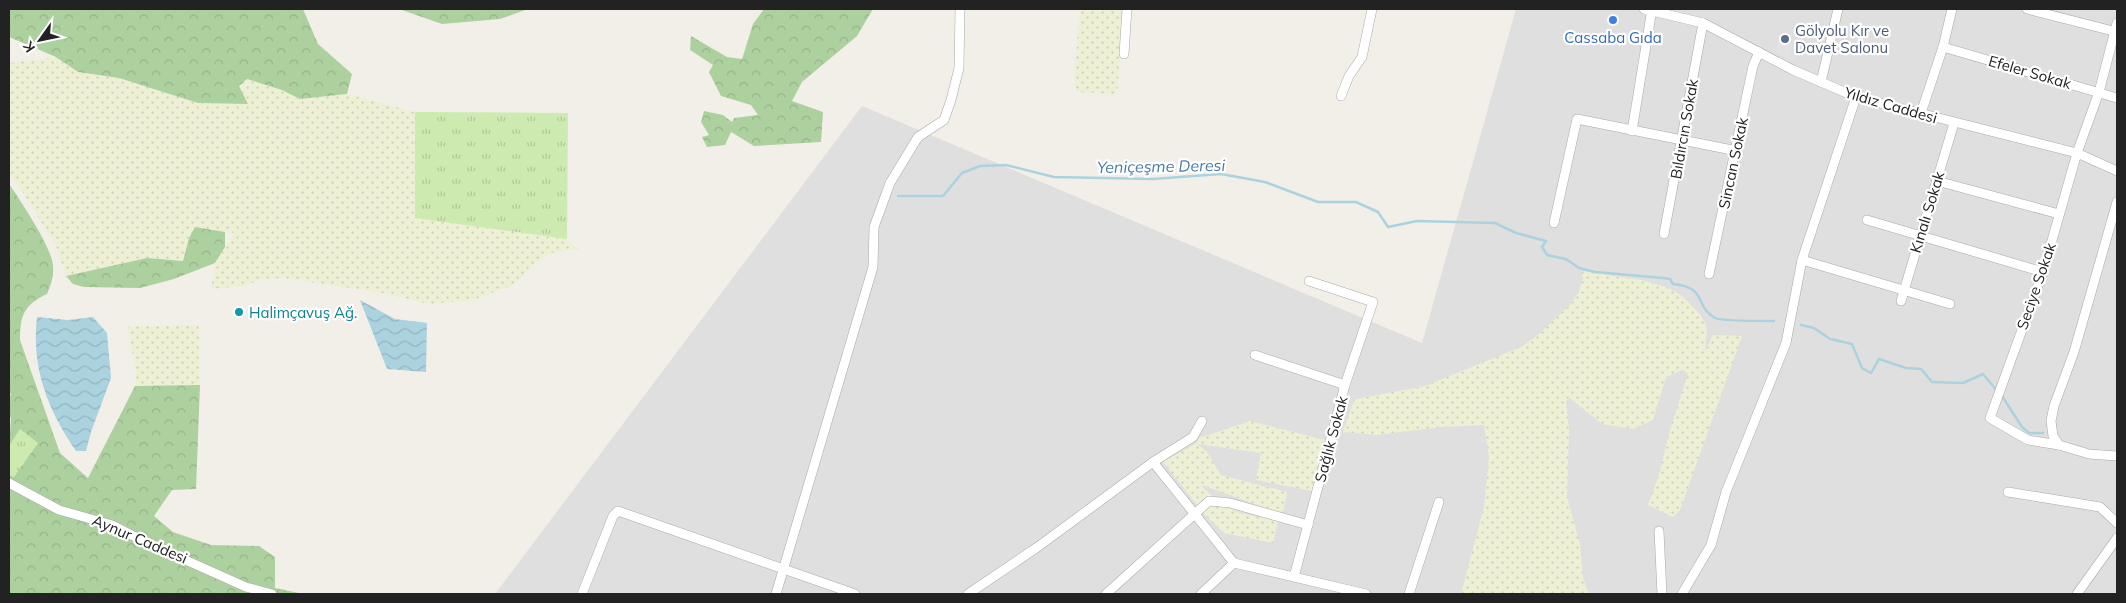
<svg xmlns="http://www.w3.org/2000/svg" width="2126" height="603" font-family="Mulish,sans-serif">
<style>
.residential{fill:#e0dfdf}
.farmland{fill:url(#farmland-dots)}
.grass{fill:url(#grass-tufts)}
.forest{fill:url(#forest-crowns)}
.parking{fill:#e2e2e2}
.water{fill:url(#water-waves)}
.lines{fill:none;stroke-linecap:round;stroke-linejoin:round}
.stream{stroke:#aad3df;stroke-width:2.5}
.minor-casing{stroke:#a9a9a9;stroke-width:10}
.minor{stroke:#fff;stroke-width:9}
.shop-dot{fill:#3f7fe0;stroke:#fff;stroke-width:2}
.service-dot{fill:#5c6f8a;stroke:#fff;stroke-width:2}
.culture-dot{fill:#0f9aa8;stroke:#fff;stroke-width:2}
.labels{text-anchor:middle;dominant-baseline:central;stroke-width:4.5;stroke-linejoin:round;paint-order:stroke}
.service-label{font-size:15px;fill:#4e5e75;stroke:#fff;text-anchor:start}
.shop-label{font-size:15px;fill:#366cbe;stroke:#fff}
.street-label{font-size:15px;fill:#222;stroke:#fff}
.culture-label{font-size:15px;fill:#0d838f;stroke:#fff;text-anchor:start}
.water-label{font-size:16px;font-style:italic;fill:#4a7aab;stroke:#fff}
</style>
<defs>
<pattern id="farmland-dots" width="8" height="8" patternUnits="userSpaceOnUse" patternTransform="scale(1.25)"><rect width="8" height="8" fill="#eef0d5"/><path d="M2 2h.1M6 6h.1" fill="none" stroke="#ccceb7" stroke-width="1.8" stroke-linecap="round"/></pattern>
<pattern id="grass-tufts" width="24" height="20" patternUnits="userSpaceOnUse" patternTransform="scale(1.25)"><rect width="24" height="20" fill="#cdebb0"/><path d="M3 7l-1-3M5 7V3M7 7l1-3M15 17l-1-3M17 17v-4M19 17l1-3" fill="none" stroke="#b0c997"/></pattern>
<pattern id="forest-crowns" width="20" height="18" patternUnits="userSpaceOnUse" patternTransform="scale(1.25)"><rect width="20" height="18" fill="#add19e"/><path d="M2 6a3 3 0 1 1 6 0M12 15a3 3 0 1 1 6 0" fill="none" stroke="#95b388"/></pattern>
<pattern id="water-waves" width="16" height="10" patternUnits="userSpaceOnUse" patternTransform="scale(1.25)"><rect width="16" height="10" fill="#aad3df"/><path d="M0 5q4-4 8 0t8 0" fill="none" stroke="#92b5bf"/></pattern>
</defs>
<rect width="100%" height="100%" fill="#f2efe9"/>
<path class="residential" d="M1516,9h601v585h-1622l367,-488 560,237z"/>
<g class="farmland">
<path d="M1080,9h44l-7,85 -41,-2 -2,-16z"/>
<path d="M56,57l22,15 41,6 79,25 49,1 -8,-18 8,-7 35,11 18,9 47,-5 68,18v106l149,19 14,12 -27,4 -15,10 -23,22 -40,15 -44,4 -46,-11 -101,-15 -19,1 -20,7 -32,3 4,-26 19,-30 -39,-6 -6,11 -6,23 -36,-3 -81,18 -10,-30 -36,-58 -11,-13v-112z"/>
<path d="M1581,271l60,9 25,7 15,8 19,19 7,13 -2,24 8,-16 29,1 -62,174 -7,7 -25,-12 11,-30 11,-45 18,-56 -5,-4 -17,7 -13,43 -20,9 -31,-5 -32,-26 -4,3 3,28 -2,68 13,47 3,34 6,16h-128l23,-87 5,-50 -5,-32 -42,2 -65,8 -34,-3 10,-29 4,-4 68,-13 96,-39 17,-12 32,-30 9,-13 4,-14z"/>
<path d="M199,325l1,60 -65,1 1,-11 -8,-49z"/>
<path d="M1250,421l75,19 -13,51 -56,-11 5,-27 -63,-9 9,8 14,23 66,17 -4,22 -81,-29 1,3 21,18 16,7 38,8 -5,22 -49,-10 -17,-16 -44,-55 34,-19 2,-5z"/>
</g>
<g class="grass">
<path d="M415,112l153,1 -1,126 -152,-21z"/>
<path d="M20,428l18,15 -24,35 -5,-3v-29z"/>
</g>
<g class="forest">
<path d="M9,9h294l15,35 34,30 -5,20 -47,5 -18,-9 -35,-11 -8,7 9,18 -50,-1 -79,-25 -41,-6 -22,-15 -47,-20z"/>
<path d="M399,9h129l-28,10 -58,5z"/>
<path d="M764,9h109l-16,27 -55,46 -10,19 31,11 -2,30 -67,4 -23,-14 -6,13 -18,2 -5,-10 7,-2 -8,-13 3,-11 19,4 9,7 2,-4 24,-3 -7,-10 -30,-9 -12,-24 4,-7 -23,-15 1,-14 36,21 15,2 11,-35z"/>
<path d="M9,184c12,17 38,57 43,76 3,12 0,23 -5,34 -23,11 -27,21 -27,46l40,113 28,25 47,-92 65,-1 -4,104 -24,1 -18,26 19,16 38,13 48,1 16,11v31l24,5 65,1h-355v-119l5,2 24,-34 -18,-14 -11,17 2,-28 -2,-2v-17l2,-5 -2,-1z"/>
<path d="M195,227l30,5v15l-10,16 -41,16 -34,9 -56,-1 -11,-3 -7,-8 81,-18 36,3 6,-23z"/>
</g>
<path class="parking" d="M1779,41l14,4 -3,10 5,2 -3,4 -16,-9z"/>
<g class="water">
<path d="M360,300l35,19 32,4 -1,49 -39,-3z"/>
<path d="M37,317l31,3 25,-3 14,16 4,45 -20,54 -5,19h-10c-28,-41 -45,-83 -39,-134z"/>
</g>
<g class="lines">
<g class="stream">
<path d="M898,196h45l19,-23 18,-7 26,-1 48,12 99,2 68,-5 44,8 53,20h38l22,10 10,15 29,-6 78,2 21,10 30,8 -4,6 5,8 19,4 13,9 16,4 68,6 7,1 3,5c36,4 20,21 42,34 6,3 49,3 59,3"/>
<path d="M1801,325l13,3 16,11 22,5 10,24 9,5 8,-14 27,9 15,1 11,13 31,1 20,-9 15,18"/>
<path d="M2002,396l20,31 7,6h14"/>
</g>
<defs>
<g id="minor">
<path d="M1644,9l59,14 90,47 63,27 221,56 40,18"/>
<path d="M2027,9l90,23"/>
<path d="M2117,23l-18,69 -22,61 -34,119 -53,146 38,22 31,5 30,9 28,2"/>
<path d="M1943,47l174,51"/>
<path d="M1124,54l3,-45"/>
<path d="M1821,82l17,-73"/>
<path d="M1341,96l8,-20 13,-19 10,-48"/>
<path d="M1921,113l22,-66 9,-38"/>
<path d="M1632,131l20,-122"/>
<path d="M1937,181l122,33"/>
<path d="M1867,220l176,52"/>
<path d="M1554,223l23,-104 160,32"/>
<path d="M1664,234l39,-211"/>
<path d="M1802,260l148,44"/>
<path d="M1709,274l44,-208 6,-14"/>
<path d="M1901,301l53,-178"/>
<path d="M1255,355l90,30"/>
<path d="M2059,445l-6,-9 -2,-15 3,-15 20,-54 43,-150"/>
<path d="M1153,462l81,101 132,31"/>
<path d="M9,483l50,27 53,15 33,17 101,45 26,7"/>
<path d="M2008,492l92,15 17,16"/>
<path d="M1659,531l3,63"/>
<path d="M1294,577l51,-192 28,-83 -64,-21"/>
<path d="M582,594l31,-78 5,-5 237,83"/>
<path d="M776,594l97,-327 1,-40 16,-44 28,-46 26,-17 7,-20 8,-32 1,-59"/>
<path d="M968,594l71,-48 114,-84 40,-25 9,-16"/>
<path d="M1106,594l103,-93 21,2 78,22"/>
<path d="M1201,594l33,-31"/>
<path d="M1409,594l30,-92"/>
<path d="M1682,594l29,-49 15,-53 60,-149 16,-83 54,-163"/>
<path d="M2077,594l40,-56"/>
</g>
</defs>
<use href="#minor" class="minor-casing"/>
<use href="#minor" class="minor"/>
</g>
<circle class="shop-dot" cx="1613" cy="20" r="5"/>
<circle class="service-dot" cx="1785" cy="39" r="5"/>
<circle class="culture-dot" cx="239" cy="312" r="5"/>
<g class="labels">
<g class="service-label">
<text x="1795" y="30">Gölyolu Kır ve<tspan x="1795" dy="17">Davet Salonu</tspan></text>
</g>
<g class="shop-label">
<text x="1613" y="37">Cassaba Gıda</text>
</g>
<g class="street-label">
<text transform="translate(2030 72) rotate(16)">Efeler Sokak</text>
<text transform="translate(1891 105) rotate(16)">Yıldız Caddesi</text>
<text transform="translate(1684 129) rotate(-80)">Bıldırcın Sokak</text>
<text transform="translate(1733 163) rotate(-78)">Sincan Sokak</text>
<text transform="translate(1927 212) rotate(-73)">Kınalı Sokak</text>
<text transform="translate(2036 286) rotate(-71)">Seciye Sokak</text>
<text transform="translate(1331 439) rotate(-75)">Sağlık Sokak</text>
<text transform="translate(140 539) rotate(23)">Aynur Caddesi</text>
</g>
<g class="culture-label">
<text x="249" y="312">Halimçavuş Ağ.</text>
</g>
<g class="water-label">
<text transform="translate(1161 166) rotate(-1)">Yeniçeşme Deresi</text>
</g>
</g>
<rect width="2126" height="603" fill="none" stroke="#222222" stroke-width="20"/>
<g transform="translate(40 40) rotate(237)" stroke="#ffffff" stroke-width="4" paint-order="stroke">
<path d="M0-4L9 19L0 12L-9 19Z" fill="#222222"/>
<text y="-8" font-size="14" font-weight="bold" text-anchor="middle" fill="#222222">K</text>
</g>
</svg>
